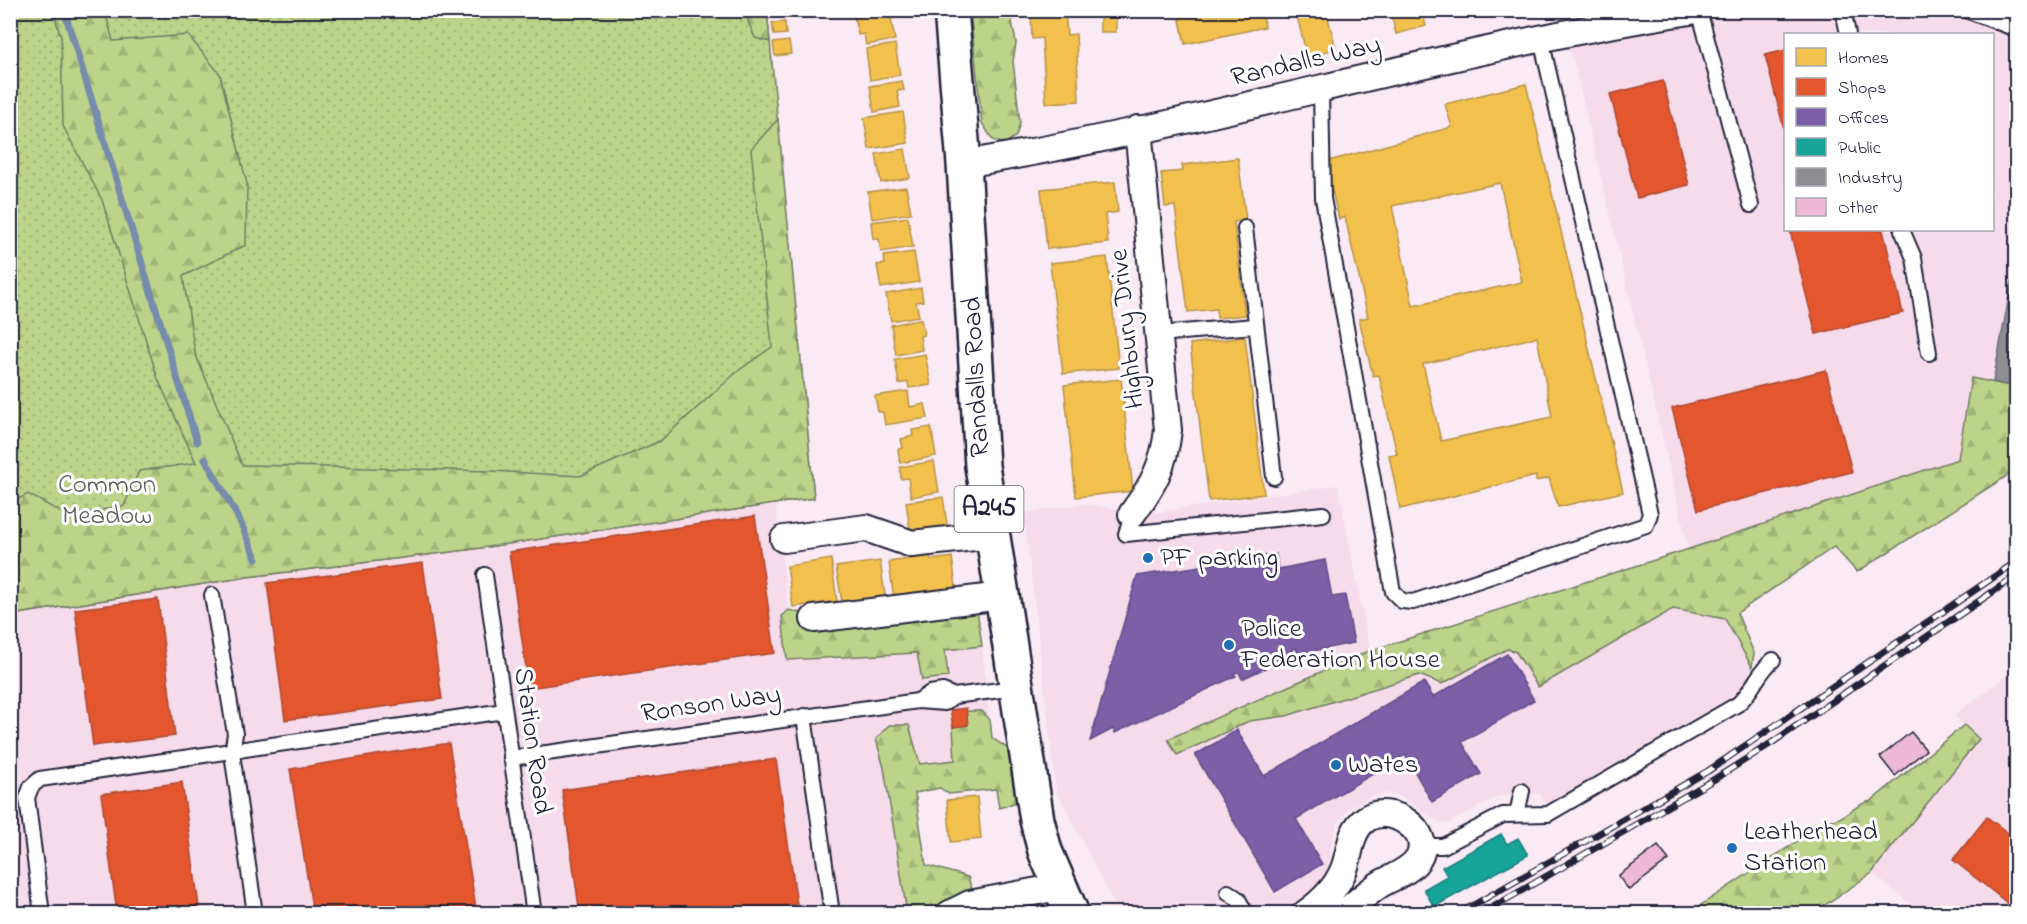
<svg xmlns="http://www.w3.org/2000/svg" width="2027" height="924" font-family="'Indie Flower',sans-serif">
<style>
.built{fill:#f6dbea;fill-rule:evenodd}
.green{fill:url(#green-dots);stroke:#6f7a62;stroke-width:1.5}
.forest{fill:url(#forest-firs);stroke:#6f7a62;stroke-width:1.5}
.homes{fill:#f2c14e;stroke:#b49148;stroke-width:1.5;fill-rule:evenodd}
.shops{fill:#e4572e;stroke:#aa4732;stroke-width:1.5}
.offices{fill:#7b5ea7;stroke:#604c87;stroke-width:1.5}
.public{fill:#17a398;stroke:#1a7c7c;stroke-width:1.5}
.industry{fill:#8d8d92;stroke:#6d6d78;stroke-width:1.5}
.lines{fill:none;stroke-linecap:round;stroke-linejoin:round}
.stream{stroke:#778cac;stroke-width:7}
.building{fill:#edb9d6;stroke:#22223b;stroke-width:1.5}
.lane-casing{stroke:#22223b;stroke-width:18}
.street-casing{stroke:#22223b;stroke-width:30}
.primary-casing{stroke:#22223b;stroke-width:38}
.lane{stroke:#fff;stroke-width:14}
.street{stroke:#fff;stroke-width:26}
.primary{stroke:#fff;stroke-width:33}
.rail-casing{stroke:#22223b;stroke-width:7}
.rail{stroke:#fff;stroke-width:4.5;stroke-dasharray:14;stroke-linecap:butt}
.poi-dot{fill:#1f6fb2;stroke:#fff;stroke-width:2}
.labels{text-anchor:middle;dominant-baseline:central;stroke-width:6;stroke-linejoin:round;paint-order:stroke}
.shield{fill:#fff;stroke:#646476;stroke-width:1.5}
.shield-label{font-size:26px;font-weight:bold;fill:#22223b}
.street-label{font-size:27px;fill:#22223b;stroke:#fff}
.park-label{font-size:27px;fill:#586056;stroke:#fff}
.poi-label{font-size:27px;fill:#22223b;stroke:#fff;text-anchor:start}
</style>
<defs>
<pattern id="green-dots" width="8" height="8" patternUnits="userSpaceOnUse" patternTransform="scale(1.5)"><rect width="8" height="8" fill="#bcd389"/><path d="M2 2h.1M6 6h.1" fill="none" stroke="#a1b577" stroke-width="1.8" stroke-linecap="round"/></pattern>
<pattern id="forest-firs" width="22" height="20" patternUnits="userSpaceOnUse" patternTransform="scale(1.5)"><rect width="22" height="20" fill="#bcd389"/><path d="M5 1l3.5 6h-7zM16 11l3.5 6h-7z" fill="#a1b577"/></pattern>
</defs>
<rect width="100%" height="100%" fill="#faeaf3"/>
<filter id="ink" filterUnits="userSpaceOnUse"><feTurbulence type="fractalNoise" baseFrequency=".0167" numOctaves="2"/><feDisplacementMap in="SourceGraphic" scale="12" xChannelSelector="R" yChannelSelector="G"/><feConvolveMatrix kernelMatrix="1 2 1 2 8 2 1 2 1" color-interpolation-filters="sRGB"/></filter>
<g filter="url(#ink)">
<g class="built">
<path d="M2013,10l3,2v424l-58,23 -268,90 64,104 -5,24 -7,11 -13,10 -182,106 -7,-10 -41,2 -52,28 -10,-3 -35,-24 -17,-4 -14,3 -23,13 -9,12 -6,16 -5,33 -7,13 -20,19 -22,11h-160l-63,-124 -32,-276 61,-9 61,10 192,-29 32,166 319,-101 -116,-492 -26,-47zM1786,34h206v196h-206z"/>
<path d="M775,503l14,107 -7,6 136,37 64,-7 11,109 -109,13 23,145h-896l-1,-298 237,-38 220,-27z"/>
<path d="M2016,669v244h-99l-4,-7 -41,-33 107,-134 -25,-24z"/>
</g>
<path class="green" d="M10,11h757l47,487 -347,52 -220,27 -236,38z"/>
<g class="forest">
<path d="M53,11h52l8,30 75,-6 32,39 27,110 -1,61 -63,31 12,77 47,112 250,6 88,5 80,-35 78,-70 34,-24 -21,-198 27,-30 36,379 -347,52 -220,27 -236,38v-112l17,-9 40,22 56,-10 15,-35 57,-8 -38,-84 -56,-179 -39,-74 -2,-89z"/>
<path d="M744,11h23l3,31 -15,-4z"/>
<path d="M970,11h40l6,32 -3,18 7,62 -4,13 -12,8 -11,-4 -11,-17z"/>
<path d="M1971,378l45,9v83l-159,102 -23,-25 -97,66 17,40 -2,14 -27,-48 -52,-10 -135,78 -22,-35 -9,-3 -65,35 -23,-9 -133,41 -37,5 -72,34 -9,-16 201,-88 320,-102 269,-90z"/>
<path d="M789,610l15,4 173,-4 5,36 -37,4 3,27 -26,3 -5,-27 -130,7 -5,-44z"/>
<path d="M966,711h16l8,9 2,18 21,14 8,49 -22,7 -3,-19 -47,5 -9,-6 -25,5 11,72 42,12 5,16 -42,20h-24l-23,-145 -8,-29 13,-14h20l11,39 35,-4 -2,-33 15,-2z"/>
<path d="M1964,725l15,14 -99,123 -8,11 -59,40h-124l140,-93c16,1 26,-17 42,-19z"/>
</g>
<g class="homes">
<path d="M879,10h16l1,8 -5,1 4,21 -29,5 -2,-11 -6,1 -4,-20z"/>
<path d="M1031,10h34l2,25 9,-1 3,67 -33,2 -4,-65 -10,1z"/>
<rect x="1100" y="10" width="16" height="22"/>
<path d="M1199,10h63l3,17 -80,17 -6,-29z"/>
<path d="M1304,10h22l10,39 -29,7 -10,-40 8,-2z"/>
<path d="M1390,10h32l4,16 -30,8z"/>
<path d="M785,22l1,12 -12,1 -2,-12z"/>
<path d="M789,41l2,13 -16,2 -2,-13z"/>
<path d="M895,44l5,31 -30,5 -4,-31z"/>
<path d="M902,81l2,9 -7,1 3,16 -26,5 -4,-26z"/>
<path d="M1526,84l97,408 -65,15 -9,-29 -13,3v-5l-136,33 -11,-54 8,-1 -18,-79 -6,1 -14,-57 9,-2 -23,-100 -6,2 -14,-57 127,-35 -7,-23zM1500,183l22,99 -109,24 -21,-100zM1537,337l15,80 -111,24 -18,-77z"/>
<path d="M903,112l5,31 -39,6 -5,-31z"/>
<path d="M905,149l5,29 -29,5 -5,-29z"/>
<path d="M1238,158l8,62 -12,2 11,93 -28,3 -1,-9 -28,3 -13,-106 -10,1 -4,-34 22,-2 -1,-6z"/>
<path d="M1115,182l3,30 -13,2 3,29 -61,6 -6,-60z"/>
<path d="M906,187l5,26 -39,6 -4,-27z"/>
<path d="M908,217l5,30 -32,5 -2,-13h-6l-2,-17z"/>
<path d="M914,252l5,30 -38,6 -4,-23 8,-1 -1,-8z"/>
<path d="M1107,257l12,111 -56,6 -13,-111z"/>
<path d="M921,288l2,13 -7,1 3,14 -28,5 -5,-27z"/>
<path d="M921,319l3,16 -4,1 2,14 -26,5 -5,-30z"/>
<path d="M1245,337l19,157 -55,7 -19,-157z"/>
<path d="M925,354l6,31 -22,3 -1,-6 -9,2 -4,-25z"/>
<path d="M1121,379l12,112 -57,6 -12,-112z"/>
<path d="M908,391l2,16 15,-3 3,14 -43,7 -2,-13h-5l-3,-16z"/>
<path d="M931,427l5,29 -36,7 -2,-14 5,-1 -2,-9 12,-3 -1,-6z"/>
<path d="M934,461l5,31 -28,5 -3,-19 -7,1 -1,-12z"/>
<path d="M943,497l5,34 -37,5 -5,-34z"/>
<path d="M930,556l1,4 21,-3 4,30 -19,3 1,3 -44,7 -5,-38z"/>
<path d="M831,559l6,42 -44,6 -6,-41z"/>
<path d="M880,561l6,41 -43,6 -7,-41z"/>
<path d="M977,797l4,42 -30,3 -4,-42z"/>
</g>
<g class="shops">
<path d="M1786,50v87l-21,-82z"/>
<path d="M1663,81l26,104 -52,13 -27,-104z"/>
<path d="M1797,230h86l20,83 -87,21 -26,-103z"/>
<path d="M1826,370l26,102 -154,38 -26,-102z"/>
<path d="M755,516l20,137 -246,35 -20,-136z"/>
<path d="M423,563l19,136 -157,21 -18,-137z"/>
<path d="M158,599l17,137 -82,10 -18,-137z"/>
<path d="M966,708l2,17 -15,2 -3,-17z"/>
<path d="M449,743l28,171h-164l-23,-145z"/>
<path d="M776,759l21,145 -66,10h-151l-18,-124z"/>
<path d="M182,782l18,132h-83l-16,-120z"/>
<path d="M1987,817l29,22v75h-11l6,-8 -58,-46z"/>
</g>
<g class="offices">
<path d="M1276,554l2,15 47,-9 7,37 13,-2 9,48 -56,11 -2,-6 -4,1 1,6 -51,24 -3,-7 -5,1 2,3 -121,57 -2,-4 -23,12 47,-165z"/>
<path d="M1507,654l27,46 -72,42 19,32 -49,28 -27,-47 -109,64 26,45 -47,28 -80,-137 42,-25 27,46 160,-94 9,15z"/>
</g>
<path class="public" d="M1501,834l6,10 11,-6 10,17 -94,52 -10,-18 23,-13 -5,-9z"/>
<path class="industry" d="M2016,259v128l-23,-5z"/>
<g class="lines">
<g class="stream">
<path d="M64,10l133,432"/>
<path d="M205,459l34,60 17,39"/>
</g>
</g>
<g class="building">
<path d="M1911,732l15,18 -31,26 -15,-19z"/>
<path d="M1658,846l11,14 -40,30 -11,-14z"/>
</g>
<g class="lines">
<defs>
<g id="lane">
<path d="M1699,10l52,195"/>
<path d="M1843,10l5,24"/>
<path d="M1966,10l50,19"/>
<path d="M1321,90l2,108 70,394 9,9 11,1 233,-77 4,-11 -109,-475"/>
<path d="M1245,228l29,249"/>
<path d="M1902,230l12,28 15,95"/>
<path d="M1158,334l97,-8"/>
<path d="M1132,514l-6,20 197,-20"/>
<path d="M485,575l49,339"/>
<path d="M212,595l23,139 -3,19 23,161"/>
<path d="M918,701l12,-8 13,-2 11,5 61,-8"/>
<path d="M804,716l28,198"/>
<path d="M511,758l407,-57 27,2 9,-7"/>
<path d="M1517,814l5,-23"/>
<path d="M1422,846h21l60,-31 45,-1 190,-110c15,-13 20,-32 35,-44"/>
<path d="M1228,892l10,7 8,15"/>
<path d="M42,914l-15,-116 4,-11 9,-8 464,-68"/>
</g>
<g id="street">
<path d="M964,164c246,-40 486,-116 733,-154"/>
<path d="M1132,514c21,-29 32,-48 36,-84l-30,-301"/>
<path d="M784,539l82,-11 46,16 80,-9"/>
<path d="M814,619l188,-23"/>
<path d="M950,914l20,-10 89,-17"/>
<path d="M1305,914c16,-11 32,-27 39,-45 7,-17 5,-38 22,-50 23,-17 69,12 52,40 -9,13 -26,18 -39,26 -12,8 -24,19 -36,29"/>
</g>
<path id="primary" d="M951,10l13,154 18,302 55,354 8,31 27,63"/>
</defs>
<use href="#lane" class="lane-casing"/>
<use href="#street" class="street-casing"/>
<use href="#primary" class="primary-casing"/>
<use href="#lane" class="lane"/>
<use href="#street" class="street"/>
<use href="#primary" class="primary"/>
<defs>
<g id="rail">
<path d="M1458,914l250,-143 308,-209"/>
<path d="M1481,914l232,-134 60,-38 243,-166"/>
</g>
</defs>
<use href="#rail" class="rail-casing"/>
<use href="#rail" class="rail"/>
</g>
</g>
<g class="poi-dot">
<circle cx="1148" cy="558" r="6"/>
<circle cx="1229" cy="645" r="6"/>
<circle cx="1336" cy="765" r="6"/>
<circle cx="1732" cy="848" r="6"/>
</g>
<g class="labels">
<rect class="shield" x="954.5" y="486" width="69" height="46" rx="4.5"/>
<g class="shield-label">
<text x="989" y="509">A245</text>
</g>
<g class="street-label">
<text transform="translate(1306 62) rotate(-13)">Randalls Way</text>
<text transform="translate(1128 329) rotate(-96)">Highbury Drive</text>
<text transform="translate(977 377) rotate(-93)">Randalls Road</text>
<text transform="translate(711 705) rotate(-8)">Ronson Way</text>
<text transform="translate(532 741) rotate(82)">Station Road</text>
</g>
<g class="park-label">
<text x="107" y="485">Common<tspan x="107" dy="31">Meadow</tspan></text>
</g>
<g class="poi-label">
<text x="1160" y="558">PF parking</text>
<text x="1241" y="629">Police<tspan x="1241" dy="31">Federation House</tspan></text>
<text x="1348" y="765">Wates</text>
<text x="1744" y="832">Leatherhead<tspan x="1744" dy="31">Station</tspan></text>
</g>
</g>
<rect width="2027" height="924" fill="none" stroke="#fff" stroke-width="36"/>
<rect x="18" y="18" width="1991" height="888" fill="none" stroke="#22223b" stroke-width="2" filter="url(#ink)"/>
<rect x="1784" y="33" width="210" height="198" fill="#ffffff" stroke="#a7a7b1" stroke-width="1.5"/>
<rect x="1796" y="48" width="30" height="18" fill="#f2c14e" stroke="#a7a7b1" stroke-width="1.5"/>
<text x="1838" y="63" font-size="18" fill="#22223b">Homes</text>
<rect x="1796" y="78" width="30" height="18" fill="#e4572e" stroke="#a7a7b1" stroke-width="1.5"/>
<text x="1838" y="93" font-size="18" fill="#22223b">Shops</text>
<rect x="1796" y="108" width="30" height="18" fill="#7b5ea7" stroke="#a7a7b1" stroke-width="1.5"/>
<text x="1838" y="123" font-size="18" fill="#22223b">Offices</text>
<rect x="1796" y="138" width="30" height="18" fill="#17a398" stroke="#a7a7b1" stroke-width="1.5"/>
<text x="1838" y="153" font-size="18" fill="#22223b">Public</text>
<rect x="1796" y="168" width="30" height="18" fill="#8d8d92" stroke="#a7a7b1" stroke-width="1.5"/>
<text x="1838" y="183" font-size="18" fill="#22223b">Industry</text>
<rect x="1796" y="198" width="30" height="18" fill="#edb9d6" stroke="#a7a7b1" stroke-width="1.5"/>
<text x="1838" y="213" font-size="18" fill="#22223b">Other</text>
</svg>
